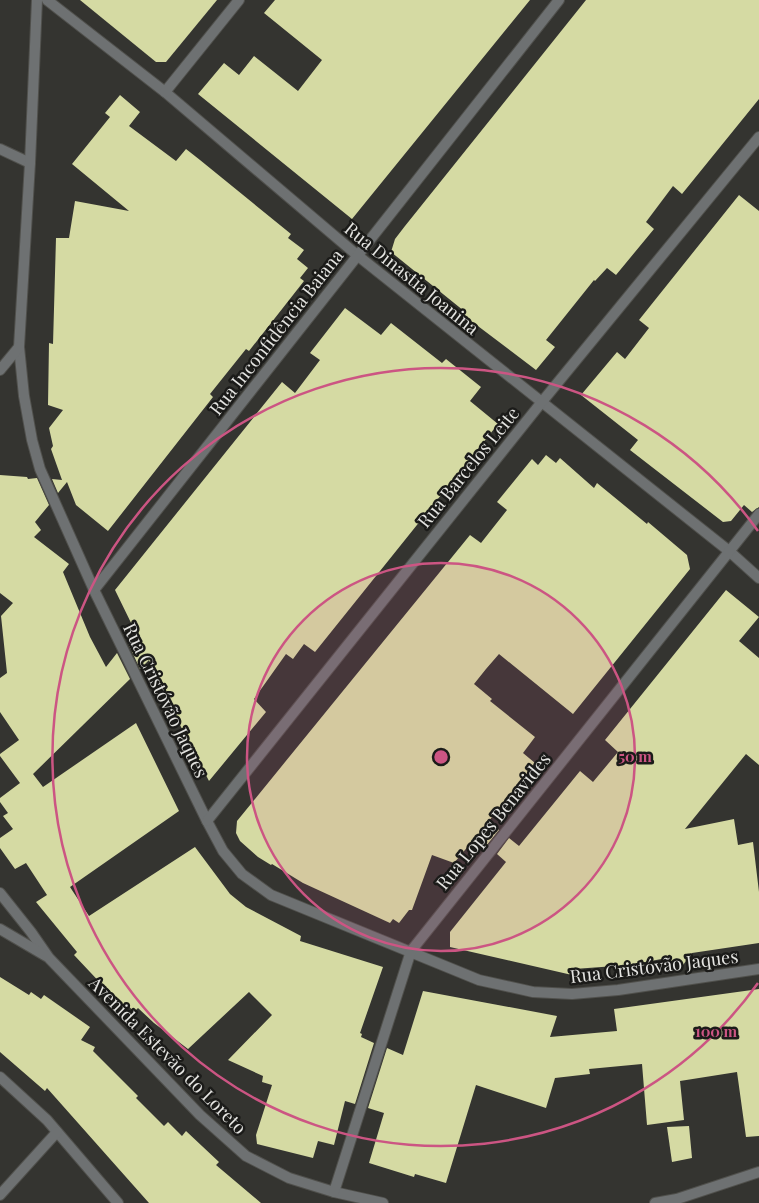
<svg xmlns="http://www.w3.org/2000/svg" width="759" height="1203" font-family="'Playfair Display',serif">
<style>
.building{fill:#d5daa3}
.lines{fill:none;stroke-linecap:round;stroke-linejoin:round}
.service-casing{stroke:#50504c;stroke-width:12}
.minor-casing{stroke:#50504c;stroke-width:12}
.service{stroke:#6e7172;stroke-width:10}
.minor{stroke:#6e7172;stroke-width:10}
.ring{fill:none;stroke:#cc5583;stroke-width:2.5}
.labels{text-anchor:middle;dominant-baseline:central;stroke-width:5;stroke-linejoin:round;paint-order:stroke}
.street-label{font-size:18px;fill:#e4e4e1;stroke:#1b1b19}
.centre{fill:#cc5583;stroke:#1b1b19;stroke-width:2.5}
.ring-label{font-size:15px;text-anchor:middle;font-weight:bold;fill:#cc5583;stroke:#1b1b19;stroke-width:5;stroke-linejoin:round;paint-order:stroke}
</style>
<rect width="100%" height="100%" fill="#343430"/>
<g class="building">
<path d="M80,0h137l-51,62h-10z"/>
<path d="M275,0h255l-178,219 -154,-125 26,-31 15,12 15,-19 44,35 24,-31 -58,-47z"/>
<path d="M586,0h173v99l-77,95 -9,-8 -27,36 8,7 -38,46 -9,-7 -12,13 -1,-1 -48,60 9,7 -19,23 -74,-56 2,-3 -73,-59 4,-13 10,-13z"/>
<path d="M120,95l20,17 -11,14 47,35 10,-12 14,11 91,74 -3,4 16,12 -7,9 11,9 -8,10 4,3 -55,70 -3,-2 -36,45 3,3 -105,134 -32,-26 -9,-23 -9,11 -6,-14 10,1 -11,-31 2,-3 -4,-18 14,-18 -15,-5 1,-62 4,1 3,-106h13l6,-37 54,10 -57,-47 38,-47 -5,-4z"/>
<path d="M739,195l20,16v296l-7,5 -8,-7 -13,16 -8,1 -93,-72 8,-10 -57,-45 36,-43 8,7 24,-31 -10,-8z"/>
<path d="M345,308l36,27 10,-12 51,40 4,-4 35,28 -11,14 28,23 -183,228 -11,-8 -11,15 -7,-5 -32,45 12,13 -57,69 -45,-87 -15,-34 -9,9 -13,-28 8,-10 -20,-41 167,-208 13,11 25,-33 -10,-7z"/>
<path d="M546,455l10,8 4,-5 34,30 3,-5 50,41 1,-2 39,33 3,14 -117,145 -74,-60 -13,15 -12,15 18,15 -2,2 45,36 -12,16 12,10 -47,59 11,8 -13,16 -11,-8 -21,25 -22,-8 -20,55h-3l-10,13 -6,-4 -3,4 -87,-40 -31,-19 -1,1 -13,-8 -18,-16 -4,-8 1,-12 233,-286 11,8 26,-33 -10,-8 35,-43 6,6z"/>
<path d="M0,475l27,2 1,2 9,-1 12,27 -14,17 6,8 -7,7 35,27 -6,8 27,65 16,30 11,-14 13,26 -97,95 10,13 93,-64 43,88 -109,76 19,29 106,-69 35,47 16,13 55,29 -1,5 83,26 -23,66 2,1 -1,3 13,6 -19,61 -10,-3 -11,44 -16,-4 -5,17 -56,-14 -1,-9 16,-50 -10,-3 1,-6 -35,-16 44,-45 -23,-23 -61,57 -34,-26 -16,-15 -4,4 -9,-10 -3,4 -48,-51 3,-3 -41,-50 11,-7 -21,-32 -11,6 -15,-21v-10l13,-9 -10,-13 5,-3 -8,-11v-4l20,-15 -20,-27v-2l19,-14 -19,-28v-34l7,-5 -6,-57 12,-13 -13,-10z"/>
<path d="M726,590l33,27 -20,24 20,17v107l-13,-11 -61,75 49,-10 4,26 15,-3 6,50v51l-67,10 -12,16 -13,-11 -38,7 -55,4 -2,6 -122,-28v-15l56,-70 -9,-8 12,-16 10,8 61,-75 13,11 25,-30 -13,-12z"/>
<path d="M0,977l29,18 2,-3 10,7 3,-4 46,32 -9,13 14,7 -2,4 45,45 -2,2 28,28 4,-4 14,14 4,-5 33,31 -3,3 45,38h-112l-102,-115 -2,3 -45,-39z"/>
<path d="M759,989v147l-13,1 -9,-65 -57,9 4,39 -37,5 -5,-61 -53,5 1,5 -35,4 -9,30 -70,-23 -30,98 -31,-9 -1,3 -45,-14 15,-50 -16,-5 19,-60 16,7 20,-64 134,25 -7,21 67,-6 -3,-22z"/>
<path d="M689,1126l3,32 -20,4 -5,-35z"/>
</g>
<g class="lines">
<defs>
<path id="service" d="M0,149l30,14"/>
<g id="minor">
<path d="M37,0l-7,163 -11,184 5,49 8,44 8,29 54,121 113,231 16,30 19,23 29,21 208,85 54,12 39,2 46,-4 141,-21"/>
<path d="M47,0l118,92 192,163 372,296 30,27"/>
<path d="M165,92l74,-92"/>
<path d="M0,370l19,-23"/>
<path d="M94,590l465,-590"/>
<path d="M207,821l334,-418 218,-266"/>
<path d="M0,893l31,39 18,26 151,157 46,41 43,22 45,14 49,11"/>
<path d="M0,929l46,27"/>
<path d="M0,1077l47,43 71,83"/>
<path d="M334,1192l77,-241 348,-437"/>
<path d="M0,1195l57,-63"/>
<path d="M655,1203l22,-4 82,-27"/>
</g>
</defs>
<use href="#service" class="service-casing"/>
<use href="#minor" class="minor-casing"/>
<use href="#service" class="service"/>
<use href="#minor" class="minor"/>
</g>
<circle cx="441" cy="757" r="194" fill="#cc5583" fill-opacity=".12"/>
<g class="ring">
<circle cx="441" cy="757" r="194"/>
<path d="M758 983A389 389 0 1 1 758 531"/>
</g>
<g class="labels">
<g class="street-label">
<text transform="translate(412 278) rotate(39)">Rua Dinastia Joanina</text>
<text transform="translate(276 332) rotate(-52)">Rua Inconfidência Baiana</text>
<text transform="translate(468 467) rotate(-51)">Rua Barcelos Leite</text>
<text transform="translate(166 700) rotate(64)">Rua Cristóvão Jaques</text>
<text transform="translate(493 821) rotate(-51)">Rua Lopes Benavides</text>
<text transform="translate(654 966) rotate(-7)">Rua Cristóvão Jaques</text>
<text transform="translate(168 1055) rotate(45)">Avenida Estevão do Loreto</text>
</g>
</g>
<circle cx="441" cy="757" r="8" class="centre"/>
<g class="ring-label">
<text x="635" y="762">50 m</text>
<text x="716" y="1037">100 m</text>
</g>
</svg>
